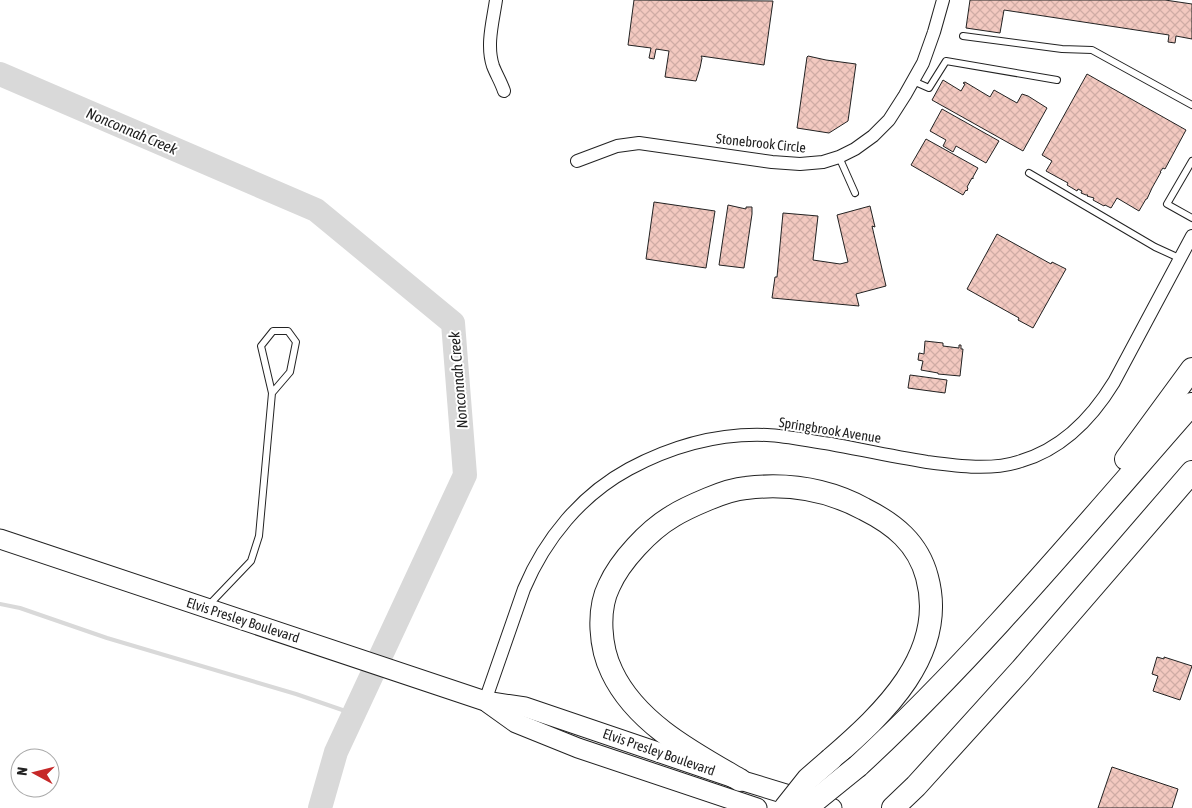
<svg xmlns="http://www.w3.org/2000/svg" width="1192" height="808" font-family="'Asap Condensed',sans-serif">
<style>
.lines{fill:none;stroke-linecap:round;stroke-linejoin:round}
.stream{stroke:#d9d9d9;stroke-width:4}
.river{stroke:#d9d9d9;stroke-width:24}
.building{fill:url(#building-cross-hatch);stroke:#222}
.service-casing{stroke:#222;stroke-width:8}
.minor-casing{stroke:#222;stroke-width:14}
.primary-casing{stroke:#222;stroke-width:21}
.motorway-casing{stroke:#222;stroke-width:24}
.service{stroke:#fff;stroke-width:6}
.minor{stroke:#fff;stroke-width:12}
.primary{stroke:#fff;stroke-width:19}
.motorway{stroke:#fff;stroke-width:22}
.motorway-bridge-casing{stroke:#222;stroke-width:24;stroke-linecap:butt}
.motorway-bridge{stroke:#fff;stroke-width:22}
.labels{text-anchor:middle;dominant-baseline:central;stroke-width:4;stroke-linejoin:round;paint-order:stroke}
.street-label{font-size:14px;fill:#222;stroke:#fff}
.water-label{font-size:15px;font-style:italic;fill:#222;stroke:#fff}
</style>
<defs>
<pattern id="building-cross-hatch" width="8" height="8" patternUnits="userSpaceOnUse" patternTransform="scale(1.25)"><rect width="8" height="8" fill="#f3c9c0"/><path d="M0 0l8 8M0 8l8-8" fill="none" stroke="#d0aca5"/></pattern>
</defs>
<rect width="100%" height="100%" fill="#fff"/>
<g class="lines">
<path class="stream" d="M0,604l20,4 87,30 189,56 58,20"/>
<path class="river" d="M0,74l316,136 137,113 12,152 -129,277 -16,56"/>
</g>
<g class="building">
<path d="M634,0l139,1 -9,64 -63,-9 1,2 -2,10 -4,13 -31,-4 4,-26 -13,-2 -2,10 -5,-1 2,-10 -23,-3z"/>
<path d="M970,0h195l27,4v35l-16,-3 -1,7 -7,-1 1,-7 -165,-25 -4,23 -34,-5z"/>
<path d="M808,56l18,4 30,4 -8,57 -19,12 -32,-5 10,-71z"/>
<path d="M1087,74l99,56 -21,39 -2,-1 -3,4h1l-9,16 -5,11h-1l-7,12 -22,-13 -6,10 -6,-3 -1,1 -11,-6 1,-2 -7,-2 1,-1h-2l-5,-2 1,-2 -4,-2 -1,2 -10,-6 1,-2 -22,-12 6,-10 -10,-6z"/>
<path d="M943,80l18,11 4,-7 -2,-1 2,-1 25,15 4,-7 23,13 5,-9 6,2 19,12 -24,43 -91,-51z"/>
<path d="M942,109l57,32 -13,22 -30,-17 -3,6 -10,-6 3,-6 -16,-9z"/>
<path d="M926,139l52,29 -5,9v2l-1,-1 -5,9 1,1 -1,3 -1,-1 -3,5 -52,-30z"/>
<path d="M654,202l61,9 -9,57 -60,-9z"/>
<path d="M728,205l18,4v-2h6v7l-8,54 -25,-3z"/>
<path d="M870,206l5,21 -3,-1 14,60 -30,8 3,12 -87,-8 3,-21h2l6,-64 35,3 -5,44 27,4 8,-2 -11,-47z"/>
<path d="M997,234l54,30 1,-2 14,7 -33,59 -15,-8 1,-2 -52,-29z"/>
<path d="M925,341l18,2v3l16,2v-3h2v4h2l-3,27 -22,-2v-1l-17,-3 2,-9 -5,-1 1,-7 5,1z"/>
<path d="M910,375l37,5 -2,13 -37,-5z"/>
<path d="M1157,657l7,2v-2l28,9 -12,34 -27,-9 5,-15 -6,-2z"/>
<path d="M1112,767l66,22 -6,19h-74z"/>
</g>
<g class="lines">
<defs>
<g id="service">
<path d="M963,36l99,13 30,1 100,55"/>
<path d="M913,81l16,7 17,-27 111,19"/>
<path d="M839,157l16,36"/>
<path d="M1192,161l-25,43 25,14"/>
<path d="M1029,173l126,74 24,11"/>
<path d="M207,607l44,-46 8,-25 13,-143 18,-21 6,-30 -8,-11h-15l-12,15 11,47"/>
</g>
<g id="minor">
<path d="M496,0c-3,21 -10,45 -3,66 3,8 8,16 11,25"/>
<path d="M577,161l40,-15 22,-3 133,19 28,2 23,-2 16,-5 16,-8 18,-13 16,-16 16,-25 18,-32 11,-31 9,-32"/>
<path d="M485,701l39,-112c21,-50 57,-94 105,-120 43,-23 89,-36 138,-34 21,1 42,6 64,9 32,6 64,13 96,18 30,4 65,9 94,-1 41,-12 71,-43 93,-79l78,-146"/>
</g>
<g id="primary">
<path d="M0,539l485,162 40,6 215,73 92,28"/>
<path d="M488,703l28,20 62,25 179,60"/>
</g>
<g id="motorway">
<path d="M1126,459l66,-90"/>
<path d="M858,766c120,-111 226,-239 334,-362"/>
<path d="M740,780c-47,-27 -104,-57 -128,-108 -12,-24 -15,-62 -3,-86 11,-25 40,-56 64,-70 11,-7 23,-12 35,-17 12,-5 25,-10 38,-11 42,-5 81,1 118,21 30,15 54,34 63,68 21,77 -44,137 -96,182"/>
<path d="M893,808l23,-22 105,-116 171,-198"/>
</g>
</defs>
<use href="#service" class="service-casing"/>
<use href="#minor" class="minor-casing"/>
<use href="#primary" class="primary-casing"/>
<use href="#motorway" class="motorway-casing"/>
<use href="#service" class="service"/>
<use href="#minor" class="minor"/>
<use href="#primary" class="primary"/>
<use href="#motorway" class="motorway"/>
<defs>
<g id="motorway-bridge">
<path d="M785,808l23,-29 23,-20"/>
<path d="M806,808l52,-42"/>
</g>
</defs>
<use href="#motorway-bridge" class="motorway-bridge-casing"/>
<use href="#motorway-bridge" class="motorway-bridge"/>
</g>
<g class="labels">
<g class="street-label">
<text transform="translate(761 143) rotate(6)">Stonebrook Circle</text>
<text transform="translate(830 430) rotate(9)">Springbrook Avenue</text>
<text transform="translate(243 620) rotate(18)">Elvis Presley Boulevard</text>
<text transform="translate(659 752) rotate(19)">Elvis Presley Boulevard</text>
</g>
<g class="water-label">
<text transform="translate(132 131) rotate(23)">Nonconnah Creek</text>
<text transform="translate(458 380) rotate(-95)">Nonconnah Creek</text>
</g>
</g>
<g transform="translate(35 773) rotate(277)"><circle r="24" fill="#ffffff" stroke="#a7a7a7"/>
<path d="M0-4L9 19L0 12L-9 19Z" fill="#c62828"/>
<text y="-8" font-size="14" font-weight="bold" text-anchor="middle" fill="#222222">N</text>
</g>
</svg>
